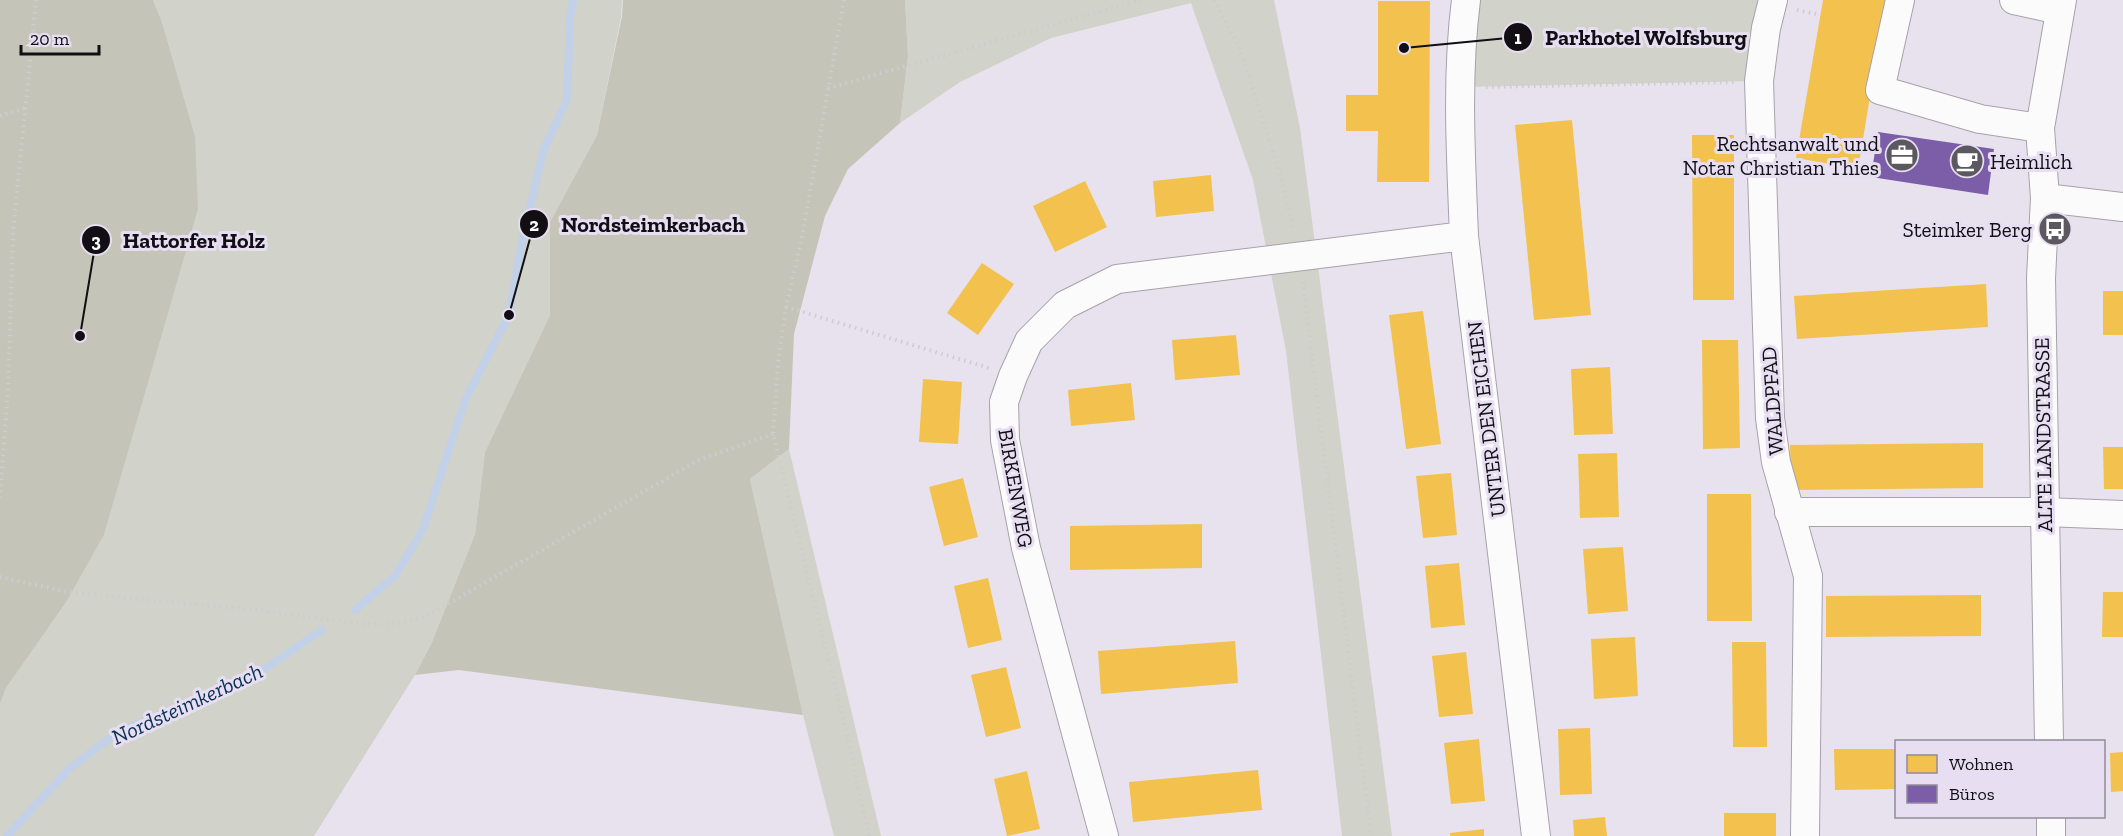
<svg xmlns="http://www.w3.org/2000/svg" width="2123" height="836" font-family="'Zilla Slab',serif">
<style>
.green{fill:#d1d2c9}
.forest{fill:#c4c5b8}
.homes{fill:#f2c14e}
.offices{fill:#7b5ea7}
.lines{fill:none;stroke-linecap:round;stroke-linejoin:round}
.stream{stroke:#c2d1e8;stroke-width:8}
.minor-casing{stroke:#a6a2aa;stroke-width:30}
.path{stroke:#cecccf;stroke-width:4;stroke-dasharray:1.5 4.5;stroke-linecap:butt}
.minor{stroke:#fcfbfc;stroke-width:28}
.labels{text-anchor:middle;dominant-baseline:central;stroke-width:6;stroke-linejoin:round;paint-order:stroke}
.poi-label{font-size:21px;fill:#110e14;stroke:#e7def2;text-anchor:end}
.street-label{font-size:21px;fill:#110e14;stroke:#e7def2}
.water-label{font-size:22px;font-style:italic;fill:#072f53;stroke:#e7def2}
.leader{fill:none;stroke:#110e14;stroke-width:2}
.callout-dot{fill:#110e14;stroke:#e7def2;stroke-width:2}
.mark-label{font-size:18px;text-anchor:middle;font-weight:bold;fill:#fff}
.callout-label{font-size:22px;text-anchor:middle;font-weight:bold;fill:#110e14;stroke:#e7def2;stroke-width:6;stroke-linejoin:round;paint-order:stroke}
</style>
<rect width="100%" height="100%" fill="#e8e2ee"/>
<g class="green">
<path d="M153,0h469l-1,17 -24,118 -47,87v93l-65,137 -10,82 -43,108 -17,33 -101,161h-314v-132l6,-16 61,-87 37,-66 70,-246 21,-153 -33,-114z"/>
<path d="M905,0h369l26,128 92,708h-50l-56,-485 -33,-171 -62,-177 -140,35 -91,44 -60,41 8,-67z"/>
<path d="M1466,0h307l-14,81 -298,6z"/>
<path d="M789,449l92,387h-47l-31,-121 -53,-236z"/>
</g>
<g class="forest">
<path d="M0,0h153l9,22 33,114 3,73 -94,326 -37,66 -61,87 -6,16z"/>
<path d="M623,0h282l3,56 -8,67 -52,46 -23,47 -31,118 -5,115 -39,30 53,236 -344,-45 -44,5 17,-33 43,-108 10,-82 65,-137v-93l47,-87 25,-119z"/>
</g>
<g class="homes">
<path d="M1823,0h63l-28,169 -62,-11z"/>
<path d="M1378,1h52l-1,181h-52l1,-51h-32v-36h32z"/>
<path d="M1572,120l19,195 -57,5 -19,-195z"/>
<path d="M1692,135h42v165h-41z"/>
<path d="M1211,175l3,36 -58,6 -3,-36z"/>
<path d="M1085,181l22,46 -52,25 -22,-46z"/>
<path d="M982,263l32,21 -36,51 -31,-22z"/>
<path d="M1986,284l2,43 -191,12 -3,-43z"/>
<rect x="2103" y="291" width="20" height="44"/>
<path d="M1423,311l18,133 -35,5 -17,-134z"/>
<path d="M1236,335l4,40 -65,5 -3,-40z"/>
<path d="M1702,340h36l2,108 -37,1z"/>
<path d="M1610,367l3,67 -39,1 -3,-66z"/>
<path d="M923,379l39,3 -4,62 -39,-2z"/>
<path d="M1131,383l4,37 -64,6 -3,-36z"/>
<path d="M1983,443v45l-192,2 -1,-45z"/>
<path d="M2103,447h20v42h-19z"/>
<path d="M1617,453l2,64 -39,1 -2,-64z"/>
<path d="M1451,473l6,62 -34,3 -7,-62z"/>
<path d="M963,478l15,59 -34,9 -15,-59z"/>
<path d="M1707,494h44l1,127h-45z"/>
<path d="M1202,524v44l-132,2v-44z"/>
<path d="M1623,547l5,64 -40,3 -5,-65z"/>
<path d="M1459,563l6,62 -34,3 -6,-62z"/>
<path d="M988,578l14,62 -34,8 -14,-62z"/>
<path d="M2103,592h20v45h-21z"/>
<path d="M1981,595v41l-155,1v-41z"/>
<path d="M1635,637l3,59 -44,3 -3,-60z"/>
<path d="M1235,641l3,42 -137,11 -3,-43z"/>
<path d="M1732,642h34l1,105h-34z"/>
<path d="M1466,652l7,62 -34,3 -7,-61z"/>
<path d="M1006,667l15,61 -35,9 -15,-62z"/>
<path d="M1590,728l2,66 -32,1 -2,-66z"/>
<path d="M1479,739l6,62 -34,3 -7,-61z"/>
<path d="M1834,749h62v40l-61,1z"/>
<path d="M2123,752v39l-12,1 -1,-39z"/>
<path d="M1258,770l4,40 -129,12 -4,-40z"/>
<path d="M1027,771l13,58 -33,7 -13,-57z"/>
<rect x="1724" y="813" width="52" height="23"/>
<path d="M1605,817l2,19h-33l-1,-16z"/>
<path d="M1484,829v7h-34v-3z"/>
</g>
<path class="offices" d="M1878,132l116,17 -6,46 -117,-18z"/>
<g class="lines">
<g class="stream">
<path d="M355,610l40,-34 28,-47 43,-131 43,-83 12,-69 22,-95 24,-51 3,-82 3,-18"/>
<path d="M7,836l63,-68 48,-36 83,-34 68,-32 53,-36"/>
</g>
<defs>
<g id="minor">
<path d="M1466,0c-10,78 -5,158 -2,236l72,600"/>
<path d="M1773,0l-7,28 -7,53 11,337 6,44 32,114 -3,260"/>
<path d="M1900,0l-20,90 100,29 60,9"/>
<path d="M2014,0l45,10"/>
<path d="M2045,198l78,9"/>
<path d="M1789,512h255l79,3"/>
<path d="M2049,742l-8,-464 4,-80 -5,-70 22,-128"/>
<path d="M2051,816v20"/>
<path d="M1104,836l-78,-288 -21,-108 -1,-38 9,-26 16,-35 36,-36 52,-26 347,-43"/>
</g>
</defs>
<use href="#minor" class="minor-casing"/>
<g class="path">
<path d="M844,0l-43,242 -15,65 -8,56 -5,71 74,300 22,102"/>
<path d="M1214,0l24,44 42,129 14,58"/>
<path d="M1797,10l23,5"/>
<path d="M1486,87l248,-5"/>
<path d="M828,88l313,-88"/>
<path d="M0,116l25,-8"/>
<path d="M1303,282l68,554"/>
<path d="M786,307l203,61"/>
<path d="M0,498l8,-109 5,-156 23,-233"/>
<path d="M0,577l68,15 196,19 106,14 28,-2 27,-6 274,-157 74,-26"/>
</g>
<use href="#minor" class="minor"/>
</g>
<defs>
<symbol id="office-disc" viewBox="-11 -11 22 22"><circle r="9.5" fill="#5c5860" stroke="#e7def2"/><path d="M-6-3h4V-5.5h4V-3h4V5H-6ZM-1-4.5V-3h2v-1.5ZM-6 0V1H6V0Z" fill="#fff"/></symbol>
<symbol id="cafe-disc" viewBox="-11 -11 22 22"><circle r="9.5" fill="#5c5860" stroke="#e7def2"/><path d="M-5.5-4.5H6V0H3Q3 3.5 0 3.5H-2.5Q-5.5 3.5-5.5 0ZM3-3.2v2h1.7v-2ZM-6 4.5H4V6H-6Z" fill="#fff"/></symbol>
<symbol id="bus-disc" viewBox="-11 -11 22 22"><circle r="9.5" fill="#5c5860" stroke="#e7def2"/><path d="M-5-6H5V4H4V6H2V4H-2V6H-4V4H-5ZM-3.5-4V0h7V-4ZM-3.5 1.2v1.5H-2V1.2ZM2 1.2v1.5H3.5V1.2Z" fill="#fff"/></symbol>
</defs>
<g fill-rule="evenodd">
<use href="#office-disc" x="1883" y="136" width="38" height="38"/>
<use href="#cafe-disc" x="1948" y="142" width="38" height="38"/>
<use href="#bus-disc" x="2036" y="210" width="38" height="38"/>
</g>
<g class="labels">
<g class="poi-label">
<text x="1879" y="143">Rechtsanwalt und<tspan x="1879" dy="24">Notar Christian Thies</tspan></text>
<text x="1990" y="161" text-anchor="start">Heimlich</text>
<text x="2032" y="229">Steimker Berg</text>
</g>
<g class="street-label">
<text transform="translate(1772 401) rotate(-94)">WALDPFAD</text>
<text transform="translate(1486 419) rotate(-97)">UNTER DEN EICHEN</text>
<text transform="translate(2043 435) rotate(-91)">ALTE LANDSTRASSE</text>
<text transform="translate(1016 488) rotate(80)">BIRKENWEG</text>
</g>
<g class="water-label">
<text transform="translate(187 704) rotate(-25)">Nordsteimkerbach</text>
</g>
</g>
<path class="leader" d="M1404 48L1518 37M509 315L534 224M80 336L96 240"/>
<g class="callout-dot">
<circle cx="1404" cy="48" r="6"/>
<circle cx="509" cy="315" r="6"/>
<circle cx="80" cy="336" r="6"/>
<circle cx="1518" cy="37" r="15"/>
<circle cx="534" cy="224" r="15"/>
<circle cx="96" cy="240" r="15"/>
</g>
<g class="mark-label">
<text x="1518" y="44">1</text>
<text x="534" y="231">2</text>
<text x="96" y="247">3</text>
</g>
<g class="callout-label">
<text x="1646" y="45">Parkhotel Wolfsburg</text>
<text x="653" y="232">Nordsteimkerbach</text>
<text x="194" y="248">Hattorfer Holz</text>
</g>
<rect x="1895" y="740" width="210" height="78" fill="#e7def2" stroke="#918b99" stroke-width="1.5"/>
<rect x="1907" y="755" width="30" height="18" fill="#f2c14e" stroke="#918b99" stroke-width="1.5"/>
<text x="1949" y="770" font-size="18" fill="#110e14">Wohnen</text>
<rect x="1907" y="785" width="30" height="18" fill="#7b5ea7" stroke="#918b99" stroke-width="1.5"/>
<text x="1949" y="800" font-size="18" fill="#110e14">Büros</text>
<path d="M21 45v9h78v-9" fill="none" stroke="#110e14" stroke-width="3"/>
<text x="30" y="45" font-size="18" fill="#110e14" stroke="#e7def2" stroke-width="4.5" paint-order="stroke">20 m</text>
</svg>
